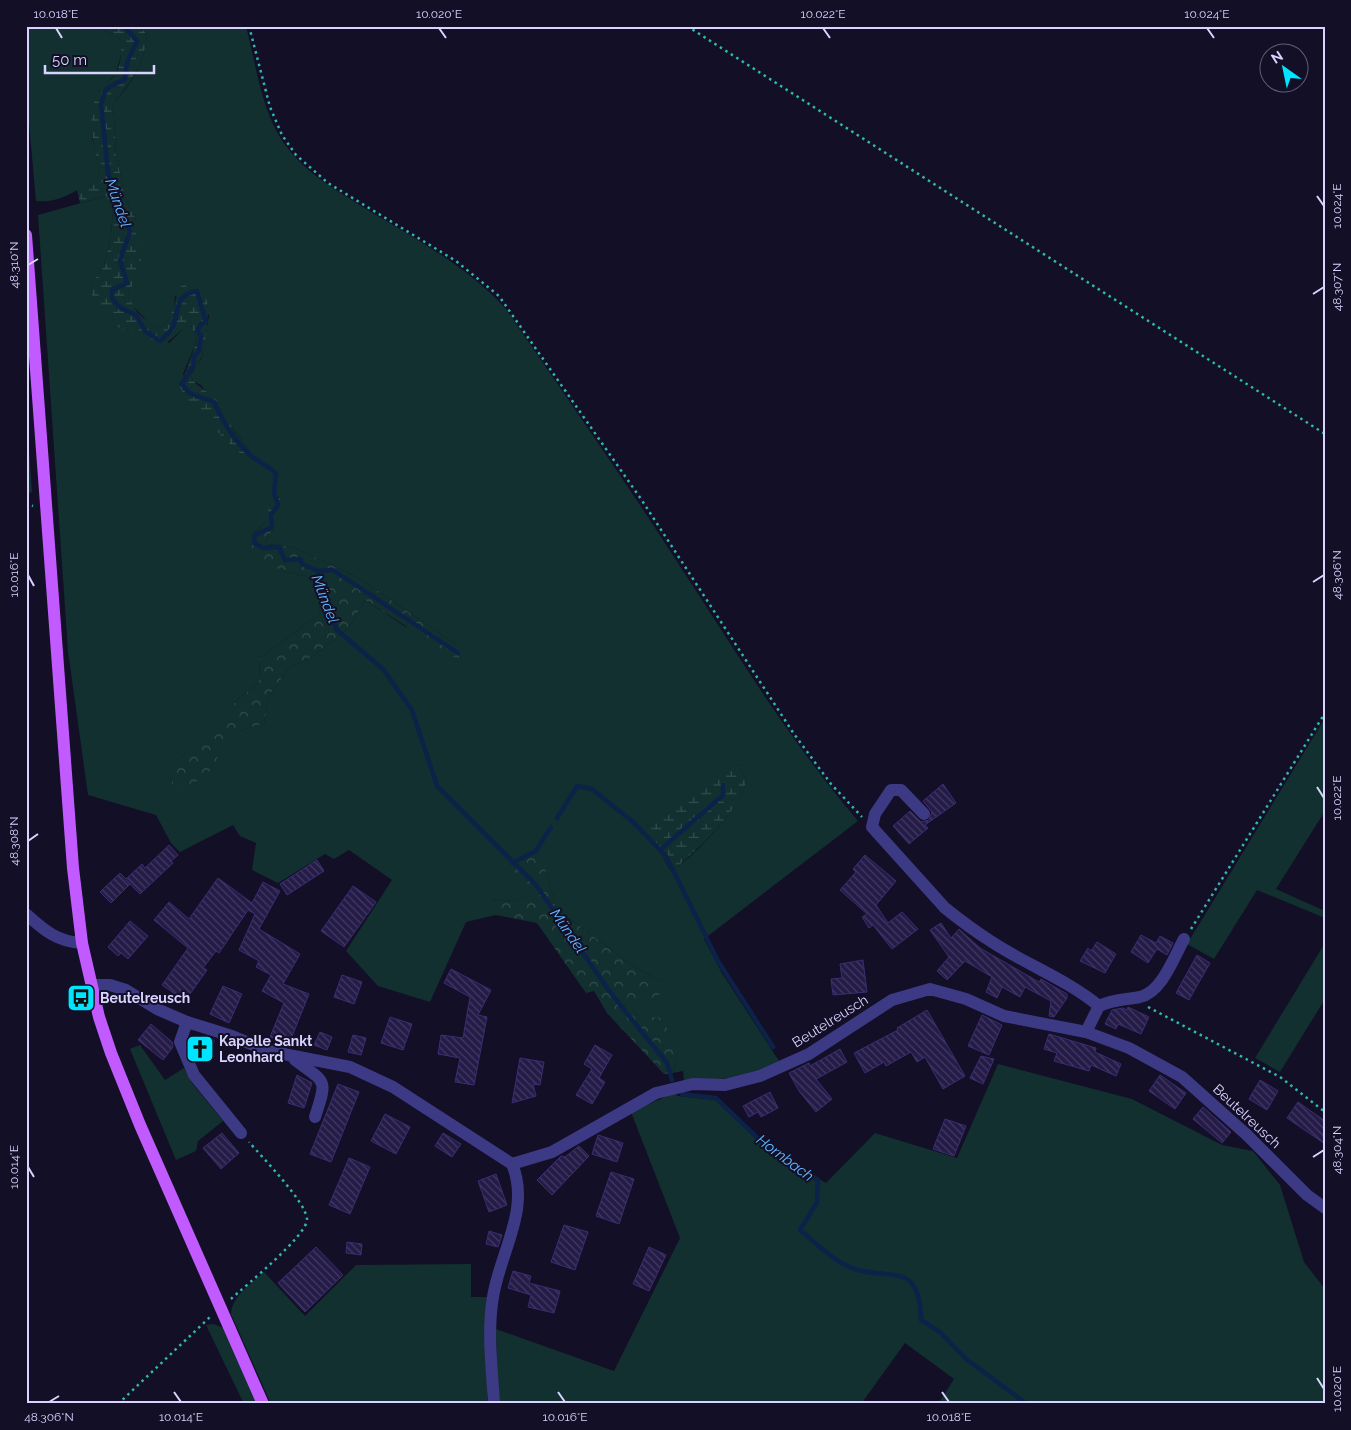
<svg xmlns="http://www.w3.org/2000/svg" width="1351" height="1430" font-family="Raleway,sans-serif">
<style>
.grass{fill:#12302f;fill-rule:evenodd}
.forest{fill:url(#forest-crowns)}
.wetland{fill:url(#wetland-marsh)}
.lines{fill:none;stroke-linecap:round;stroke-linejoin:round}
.stream{stroke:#0c2248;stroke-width:4.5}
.building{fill:url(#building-back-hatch);stroke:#3b2d73}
.path{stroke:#2fb8b0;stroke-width:2.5;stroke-dasharray:2.5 4;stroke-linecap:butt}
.minor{stroke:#3d3a85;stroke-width:12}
.major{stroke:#c25bff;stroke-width:12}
.ticks{fill:none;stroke:#d9d4ff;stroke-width:2}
.labels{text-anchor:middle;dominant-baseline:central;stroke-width:4;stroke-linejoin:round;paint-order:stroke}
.poi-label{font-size:14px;font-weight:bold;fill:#d9d4ff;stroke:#130f26;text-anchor:start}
.street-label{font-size:14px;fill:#d9d4ff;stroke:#130f26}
.water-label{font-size:15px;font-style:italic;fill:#62b6ff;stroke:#130f26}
.neatline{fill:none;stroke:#d9d4ff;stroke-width:2}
.ticks-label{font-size:12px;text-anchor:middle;fill:#d9d4ff}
</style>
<defs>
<pattern id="forest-crowns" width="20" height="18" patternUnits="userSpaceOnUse" patternTransform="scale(1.25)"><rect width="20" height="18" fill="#12302f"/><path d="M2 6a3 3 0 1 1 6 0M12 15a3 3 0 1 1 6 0" fill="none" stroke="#344d4e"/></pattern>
<pattern id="wetland-marsh" width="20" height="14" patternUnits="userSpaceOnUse" patternTransform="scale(1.25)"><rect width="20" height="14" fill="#12302f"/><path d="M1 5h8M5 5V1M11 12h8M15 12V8" fill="none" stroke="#344d4e"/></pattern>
<pattern id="building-back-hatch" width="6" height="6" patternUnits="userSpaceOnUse" patternTransform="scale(1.25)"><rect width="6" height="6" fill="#241b47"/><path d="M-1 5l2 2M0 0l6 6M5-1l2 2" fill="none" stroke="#433b63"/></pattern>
</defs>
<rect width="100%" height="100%" fill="#130f26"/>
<g class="grass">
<path d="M26,26h71l24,14 1,11 -6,23 -17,16 -7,47 8,38c-19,13 -40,29 -64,26l-10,-111z"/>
<path d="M140,26h106c9,35 14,74 31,106 21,38 58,57 94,80 47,28 98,56 135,97 56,82 114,164 168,248 59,90 114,182 184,264l-154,118 18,34 57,88 -23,11 -24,6 -48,3 -1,-10 -10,2 4,-19 -40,-39 -8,-12 32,-22 -27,-14 -78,-59 -10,-37 -15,15 -2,9 -15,6 -23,-2 5,16 -30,7 -36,80 -52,-16 -32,-35 46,-71 -43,-30 -15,9 -9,-5 -47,29 -26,-13 4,-27 -16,-7 -7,-11 -53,27 -9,-9 -15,-28 -68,-20 -20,-144 -30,-436 68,-19 7,15 -2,23 -7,32 -14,20 79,57 15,-15 7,-2 6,14 -14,34 34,56 20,21 12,-1 -48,-65 -8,-4 -2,-6 11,-18 7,-42 -34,-19c-1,14 -3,22 -14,31l-12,-4 -19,-20 -2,-11 9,-69 -12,-27 -9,-42 -3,-50c20,-23 31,-38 34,-69zM266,521l7,9 -7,9 1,5 26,3 66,31 102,70 -57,-22 -39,-26 -16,28 -37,29 -23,11 -21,29 -4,27 -23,6 -65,31 29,-25 33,-37 21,-16 1,-25 60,-44 -1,-25 -14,-13 -22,-5 -32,-35zM731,765h7l9,16c-8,27 -51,75 -76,90l-11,-18 -24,-26 15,-2z"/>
<path d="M26,407l6,85 -6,2z"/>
<path d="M1325,718v93l-49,78 49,22v7l-68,-28 -43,69 -27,-15z"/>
<path d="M1325,943v56l-45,73 -25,-14z"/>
<path d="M140,1045l25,35 19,-12 8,15 31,38 -25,20 -2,10 -20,9 -46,-111z"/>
<path d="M998,1064l134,35 90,46 31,6 27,34 24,77 21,27v115h-387l16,-25 -49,-36 -44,61h-363l-2,-75 118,42 66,-133 -49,-126 43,-19 4,3 37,4 50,47 61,36 49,-50 82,25z"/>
<path d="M471,1264v33h16v107h-216l-40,-90c1,-18 20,-30 33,-42l41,44 51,-51z"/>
<path d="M214,1324l9,4 34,76h-13l-38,-79z"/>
</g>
<g class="forest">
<path d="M271,493l10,2 -8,35 -7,9 1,5 26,3 66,31 102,70 2,6 -6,5 -92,-59 -16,28 -37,29 -23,11 -21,29 -4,27 -23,6 -18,10 -9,28 -30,23 -13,-3 5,-27 29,-26 33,-36 21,-16 1,-25 60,-44 -1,-25 -14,-13 -22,-5 -26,-12 -9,-13 3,-10 15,-15z"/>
<path d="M526,852l9,2 11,17 10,37 78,59 27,14v12l-9,8 -22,2 7,12 26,3 14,36 -4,19 -9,1 -57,-61 -13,-22 -8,2 -49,-70 -41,-8 -6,-16 24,2 15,-6 1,-9 -20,-18 3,-11z"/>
</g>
<g class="wetland">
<path d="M97,26h43l7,9c-3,32 -15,45 -34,69l3,50 9,42 12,27 5,47 -14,22c3,17 16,30 33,35 14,-11 12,-26 20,-41 38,-15 26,50 21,69 -2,7 -8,13 -11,20l2,6 24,19 16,29 16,21 -3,7 -9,-6 -48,-47 -9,-17 17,-47 -6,-14c-11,2 -20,16 -33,22l-40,-21 -24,-25 -4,-16 14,-20 7,-32 2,-23 -7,-15 -26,7 -3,-13 23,-15c-5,-26 -16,-59 -1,-84 3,-7 12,-10 16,-16 6,-9 7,-25 6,-35z"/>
<path d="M731,765h7l9,16c-10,32 -49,69 -75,90l-12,-18 -25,-26 16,-2 34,-28z"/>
</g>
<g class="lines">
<g class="stream">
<path d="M124,26l13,15 -10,21 -2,17 -19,10 -5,15 7,69 22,58 -10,29 7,23 -15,7v8l7,9 17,8 9,16 15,10c5,-5 11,-9 13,-15 7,-18 2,-31 24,-35l9,31 -5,2 -4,7 4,5 -2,15 -5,5v8l-12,20 7,9 25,9c9,20 19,37 36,53 8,7 18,10 26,19l-2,18 4,13 -7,10 1,12 -17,8 -1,8 9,5 16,-1 6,13 15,-1 2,5 16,7 18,58 47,40 29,41 25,76 99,99 74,107 57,71 5,17"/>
<path d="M318,571l15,-1 125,83"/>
<path d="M557,818l20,-32 15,3 41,33 33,34 52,105 55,86"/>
<path d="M660,850l63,-55v-10"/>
<path d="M512,863l24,-12 15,-24"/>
<path d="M682,1094l34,4 50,48 52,34 -1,22 -17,28c15,12 30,28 47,36 39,18 73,-10 74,54l19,12 26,27 61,45"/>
</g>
</g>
<g class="building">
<path d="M943,784l13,19 -31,22 3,3 -19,16 -16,-18 17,-15 11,11 8,-2 3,-8 -9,-11z"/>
<path d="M169,845l9,10 -7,6 2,2 -33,31 -14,-14 4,4 -19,19 -11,-11 20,-19 6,6 16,-15 3,4z"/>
<path d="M865,855l31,26 -20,24 12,18 14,-11 16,17 -26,20 -19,-24 -4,3 -7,-11 5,-3 -27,-24 16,-18 -3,-3z"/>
<path d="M317,860l7,11 -37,24 -7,-11z"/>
<path d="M218,878l34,25 11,-21 17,9 -21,38 41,25 -17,30 26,10 -20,50 -19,-7 14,-34 -22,-12 9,-16 -15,-8 3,-6 -20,-11 16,-36 -7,-4 -29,43 -3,-2 -13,17 4,2 -22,31 -23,-16 26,-37 -34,-28 15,-18 20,17z"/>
<path d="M353,886l23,16 -32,45 -23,-16z"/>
<path d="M130,921l18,15 -20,23 -7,-6 -3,3 -10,-9z"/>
<path d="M941,923l10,15 8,-9 21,19 59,34 2,-3 26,15v4l-13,19 -5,-1 2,-15 -26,-14 -5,10 -18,-10 -5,11 -11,-6 6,-15 -27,-16 -18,19 -10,-9 12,-14 -19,-27z"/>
<path d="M1141,935l15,8 4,-7 13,7 -6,12 -10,-6 -9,14 -17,-11z"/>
<path d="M1097,942l19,12 -11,19 -25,-12 8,-13 3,3z"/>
<path d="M1197,955l13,8 -21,37 -13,-7z"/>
<path d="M863,960l4,32 -34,3 -2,-16 11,-1 -2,-14z"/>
<path d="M451,969l40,21 -13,25 9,2 -13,68 -19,-3 5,-24 -22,-4 3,-19 22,3 7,-41 -26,-14z"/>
<path d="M342,975l20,7 -8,22 -20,-7z"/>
<path d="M223,986l19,8 -13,29 -19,-9z"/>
<path d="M1128,1007l21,10 -8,17 -23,-10 -2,5 -11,-5 7,-14 11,-2 4,2z"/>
<path d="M927,1010l38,66 -22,13 -18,-32 -8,5 -6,-10 -25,14 -2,-4 -19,11 -11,-20 44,-23 -1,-2z"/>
<path d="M982,1015l20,10 -13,30 -21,-9z"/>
<path d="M390,1017l22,7 -9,26 -22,-7z"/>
<path d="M151,1024l21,18 1,5 -10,13 -25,-20z"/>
<path d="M320,1032l12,5 -5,13 -13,-5z"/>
<path d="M1049,1034l47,14 -1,4 26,12 -5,12 -25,-11 -2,6 -35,-10 3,-8 -13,-4z"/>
<path d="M353,1035l13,3 -5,17 -13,-3z"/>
<path d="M202,1036l12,4 -1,8 -14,12 -9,-14z"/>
<path d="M595,1045l17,10 -13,23 6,4 -13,22 -16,-9 16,-26 -8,-5z"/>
<path d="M840,1049l7,13 -31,17 16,20 -16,13 -17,-21 -10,-18 20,-10 1,3z"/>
<path d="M981,1056l13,3 -11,25 -13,-6z"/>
<path d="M520,1058l24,4 -4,23 -7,-1 3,12 -24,7z"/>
<path d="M297,1075l15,8 -8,25 -16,-5z"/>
<path d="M1160,1075l26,18 -11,16 -26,-18z"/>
<path d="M1260,1080l18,11 -11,19 -18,-11z"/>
<path d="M338,1084l21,8 -28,70 -21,-8z"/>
<path d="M770,1092l8,16 -17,9 -3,-5 -9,5 -6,-11z"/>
<path d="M1298,1102l27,19v23l-38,-26z"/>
<path d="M1203,1107l28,25 -9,11 -29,-24z"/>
<path d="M385,1114l25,13 -14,27 -25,-13z"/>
<path d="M945,1119l21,7 -12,30 -21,-7z"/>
<path d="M222,1133l17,20 -18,16 -18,-21z"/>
<path d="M443,1133l18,11 -9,13 -17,-11z"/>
<path d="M598,1135l25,8 -6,19 -25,-8z"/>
<path d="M579,1146l10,10 -37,39 -15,-15 24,-24 4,1z"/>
<path d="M349,1158l21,9 -20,47 -21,-9z"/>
<path d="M611,1172l23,7 -15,45 -23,-8z"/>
<path d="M496,1174l11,31 -18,7 -11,-31z"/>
<path d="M564,1225l24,7 -13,38 -24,-8z"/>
<path d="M489,1231l13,4 -4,12 -12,-3z"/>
<path d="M347,1242l15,2 -1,11 -15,-2z"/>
<path d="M316,1247l27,28 -38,37 -27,-29z"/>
<path d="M649,1247l17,8 -17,36 -16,-7z"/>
<path d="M513,1271l18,5 -2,7 31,8 -6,22 -26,-6 3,-12 -23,-7z"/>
</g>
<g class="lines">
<g class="path">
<path d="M249,26l21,81 12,28 14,20 32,28 128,78 43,35 142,203 153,235 37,50 31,33"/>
<path d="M687,26l638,408"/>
<path d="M26,503l7,3"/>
<path d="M1191,929l134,-216"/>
<path d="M1148,1007l132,70 45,35"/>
<path d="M231,1299c14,-13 77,-64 76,-80 -1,-17 -46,-63 -58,-77"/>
<path d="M118,1404l92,-87"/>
</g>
<g class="minor">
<path d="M924,814l-23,-24h-10l-16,24 -3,13 73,81c15,12 31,24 47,34 35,23 74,37 107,64"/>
<path d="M26,914c18,16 31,28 56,29"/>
<path d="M91,985h19l16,5 31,19 30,13 45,14 36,15 82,16 43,20 119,77c19,45 -12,88 -19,133 -6,34 -1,72 1,107"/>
<path d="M187,1022l-7,20 14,33 47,58"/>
<path d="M1086,1032l13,-26c15,-7 26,-6 41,-9 22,-5 34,-40 44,-58"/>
<path d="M295,1057v3c31,23 33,18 20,57"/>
<path d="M512,1164l40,-12 104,-59 37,-9 32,1 35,-9 49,-22 83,-54 38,-11 36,10 38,17 82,16 43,16 53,29 65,58 60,60 18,13"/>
</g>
<path class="major" d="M26,235l47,633 9,75 17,74 12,36 29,72 123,279"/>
</g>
<path class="ticks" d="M56,28l6,10M439,28l7,10M823,28l7,10M1207,28l7,10M1317,196l7,10M28,265l10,-6M1313,294l11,-7M28,575l6,11M1313,582l11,-7M1317,787l7,11M28,841l10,-7M1313,1157l11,-7M28,1167l6,10M1317,1378l7,11M174,1392l7,10M558,1392l7,10M942,1392l7,10M49,1402l10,-6"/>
<defs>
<symbol id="bus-square" viewBox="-11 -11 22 22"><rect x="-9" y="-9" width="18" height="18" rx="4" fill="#00e5ff" stroke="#130f26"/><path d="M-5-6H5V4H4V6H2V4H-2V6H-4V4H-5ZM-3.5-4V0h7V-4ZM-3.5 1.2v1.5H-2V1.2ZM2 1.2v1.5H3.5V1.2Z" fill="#111"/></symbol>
<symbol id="church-square" viewBox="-11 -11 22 22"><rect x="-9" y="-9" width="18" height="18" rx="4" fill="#00e5ff" stroke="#130f26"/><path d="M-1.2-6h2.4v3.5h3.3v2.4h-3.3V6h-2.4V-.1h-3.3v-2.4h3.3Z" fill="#111"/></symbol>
</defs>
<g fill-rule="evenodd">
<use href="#bus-square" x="65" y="982" width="32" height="32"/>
<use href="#church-square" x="184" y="1033" width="32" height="32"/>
</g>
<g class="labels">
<g class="poi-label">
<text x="100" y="998">Beutelreusch</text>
<text x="219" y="1041">Kapelle Sankt<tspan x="219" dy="16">Leonhard</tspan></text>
</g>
<g class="street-label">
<text transform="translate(830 1021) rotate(-32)">Beutelreusch</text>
<text transform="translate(1247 1116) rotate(43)">Beutelreusch</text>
</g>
<g class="water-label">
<text transform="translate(118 203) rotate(71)">Mündel</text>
<text transform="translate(325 599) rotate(69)">Mündel</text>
<text transform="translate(568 931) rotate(55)">Mündel</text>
<text transform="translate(785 1158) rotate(37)">Hornbach</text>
</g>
</g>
<rect width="1351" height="1430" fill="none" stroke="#130f26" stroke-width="55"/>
<g transform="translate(1284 68) rotate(327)"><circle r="24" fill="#130f26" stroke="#625e7d"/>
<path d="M0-4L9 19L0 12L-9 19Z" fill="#00e5ff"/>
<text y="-8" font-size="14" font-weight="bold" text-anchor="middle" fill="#d9d4ff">N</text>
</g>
<path d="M45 65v8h109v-8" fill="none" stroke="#d9d4ff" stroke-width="2.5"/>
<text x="52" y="65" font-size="15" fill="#d9d4ff" stroke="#130f26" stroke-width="4" paint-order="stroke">50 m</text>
<rect x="28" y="28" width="1296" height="1374" class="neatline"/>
<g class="ticks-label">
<text x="56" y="18">10.018°E</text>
<text x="439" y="18">10.020°E</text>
<text x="823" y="18">10.022°E</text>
<text x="1207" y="18">10.024°E</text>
<text transform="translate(1337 206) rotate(-90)" y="4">10.024°E</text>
<text transform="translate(14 265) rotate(-90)" y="4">48.310°N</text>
<text transform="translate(1337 287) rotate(-90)" y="4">48.307°N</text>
<text transform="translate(1337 575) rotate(-90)" y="4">48.306°N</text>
<text transform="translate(14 575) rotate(-90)" y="4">10.016°E</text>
<text transform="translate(1337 798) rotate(-90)" y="4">10.022°E</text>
<text transform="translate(14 841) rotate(-90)" y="4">48.308°N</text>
<text transform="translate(1337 1150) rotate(-90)" y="4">48.304°N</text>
<text transform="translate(14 1167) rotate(-90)" y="4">10.014°E</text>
<text transform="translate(1337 1389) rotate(-90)" y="4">10.020°E</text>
<text x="49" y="1421">48.306°N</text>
<text x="181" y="1421">10.014°E</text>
<text x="565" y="1421">10.016°E</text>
<text x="949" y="1421">10.018°E</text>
</g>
</svg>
